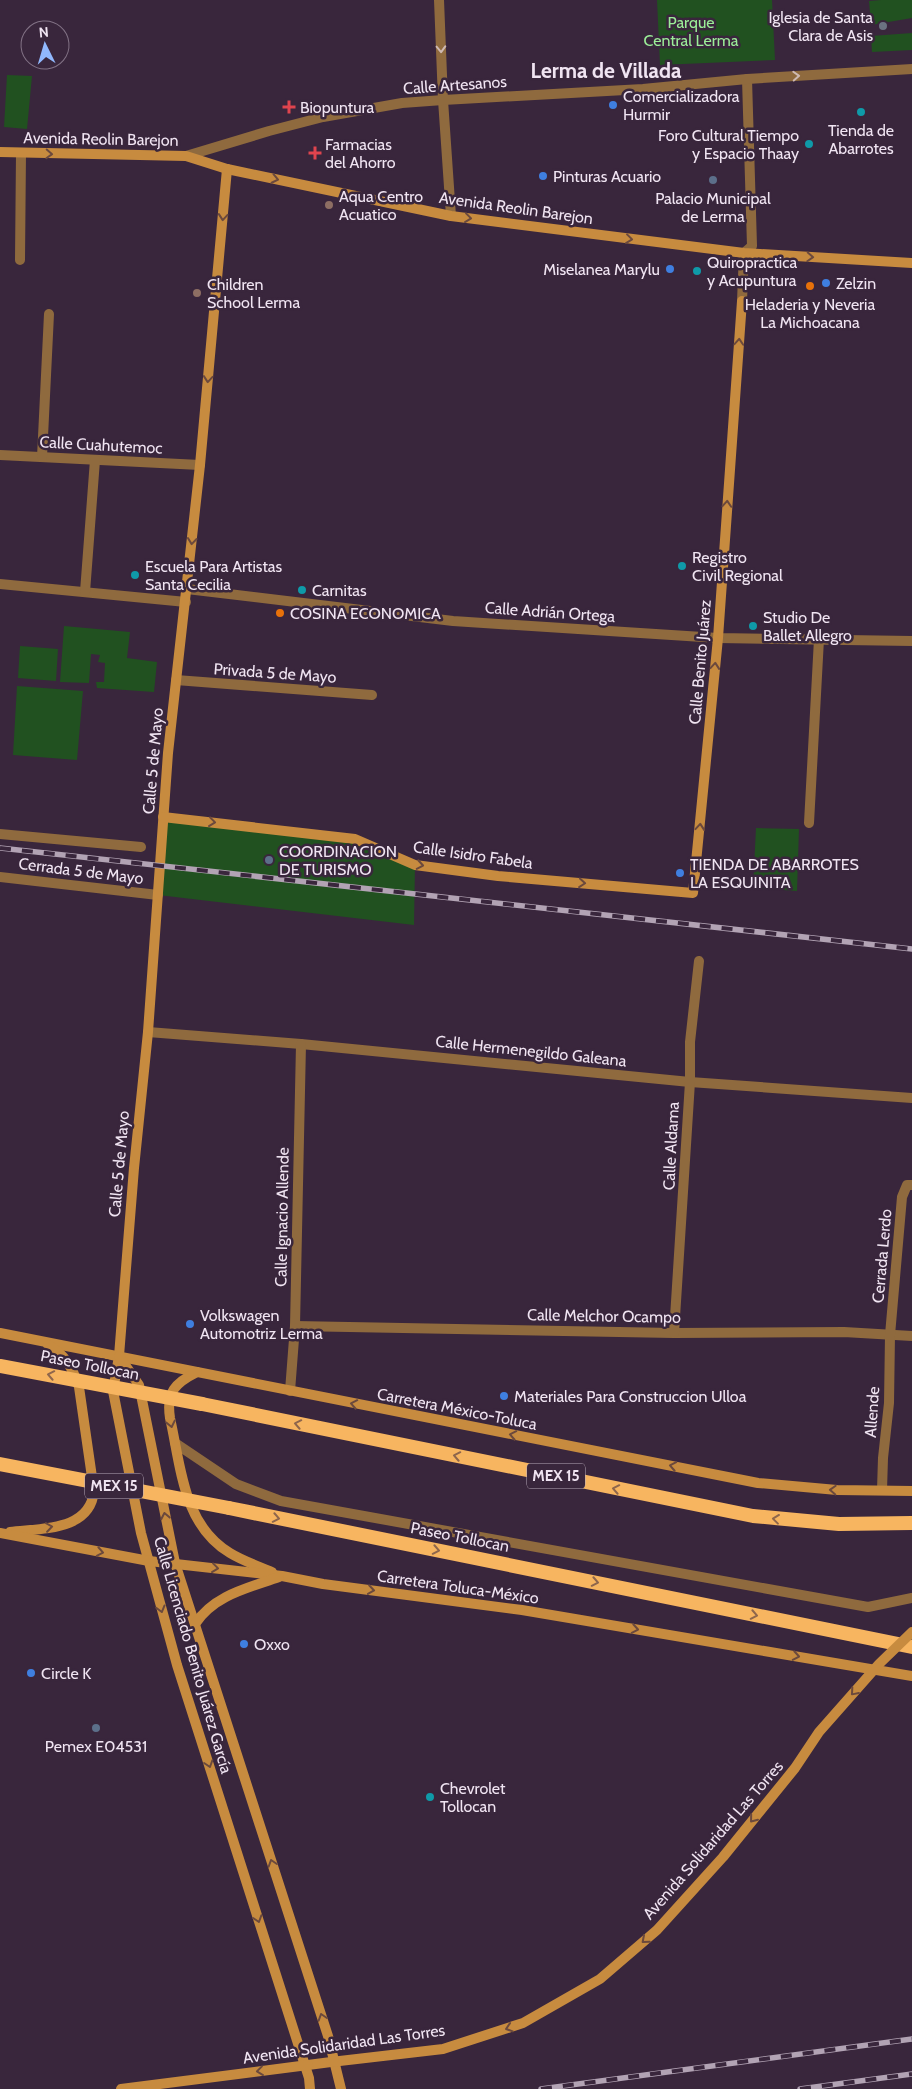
<svg xmlns="http://www.w3.org/2000/svg" width="912" height="2089" font-family="Cabin,sans-serif">
<style>
.green{fill:#215120}
.lines{fill:none;stroke-linecap:round;stroke-linejoin:round}
.pedestrian{stroke:#8f6a3e;stroke-width:10}
.minor{stroke:#8f6a3e;stroke-width:10}
.secondary{stroke:#c78b3f;stroke-width:10}
.trunk{stroke:#f7b560;stroke-width:14}
.rail-casing{stroke:#b2a3b4;stroke-width:5.5}
.rail{stroke:#39263c;stroke-width:4;stroke-dasharray:11;stroke-linecap:butt}
.secondary-bridge{stroke:#c78b3f;stroke-width:10}
.trunk-bridge{stroke:#f7b560;stroke-width:14}
.oneway{stroke:#ceb9b3}
.oneway2{stroke:#6b493d}
.oneway3{stroke:#8e664c}
.worship-dot{fill:#6b7280;stroke:#39263c;stroke-width:2}
.shop-dot{fill:#3f7fe0;stroke:#39263c;stroke-width:2}
.health-dot{fill:#e0444e;stroke:#39263c;stroke-width:2}
.culture-dot{fill:#0f9aa8;stroke:#39263c;stroke-width:2}
.service-dot{fill:#5c6f8a;stroke:#39263c;stroke-width:2}
.education-dot{fill:#8d6e63;stroke:#39263c;stroke-width:2}
.food-dot{fill:#e8710a;stroke:#39263c;stroke-width:2}
.labels{text-anchor:middle;dominant-baseline:central;stroke-width:5;stroke-linejoin:round;paint-order:stroke}
.shield{fill:#39263c;stroke:#b9abbb;stroke-width:1}
.shield-label{font-size:15px;font-weight:bold;fill:#f0e4f2}
.poi-label{font-size:16px;fill:#f0e4f2;stroke:#39263c;text-anchor:start}
.park-label{font-size:16px;fill:#9bee98;stroke:#39263c}
.street-label{font-size:16px;fill:#f0e4f2;stroke:#39263c}
.district-label{font-size:21px;font-weight:bold;fill:#f0e4f2;stroke:#39263c}
</style>
<rect width="100%" height="100%" fill="#39263c"/>
<g class="green">
<path d="M657,0h115l3,60 -115,5z"/>
<path d="M881,0h31v18l-41,7 -2,-24z"/>
<path d="M912,33v17l-40,2 -1,-16z"/>
<path d="M7,75l25,1 -5,53 -23,-2z"/>
<path d="M64,626l66,6 -3,26 30,4 -3,30 -57,-4 -1,-6h8l1,-19 -7,-1 2,-7 -9,-1 -2,29 -29,-1z"/>
<path d="M20,646l38,3 -2,32 -38,-3z"/>
<path d="M17,686l66,5 -6,69 -64,-5z"/>
<path d="M163,817l192,22 60,26 -1,60 -256,-30z"/>
<path d="M756,828l43,1 -2,62 -44,-3z"/>
</g>
<g class="lines">
<path class="pedestrian" d="M744,253l8,-7 -5,-167"/>
<g class="minor">
<path d="M439,0l4,100 8,116"/>
<path d="M186,156l83,-25 54,-14 79,-14 41,-3 200,-11 104,-10 165,-10"/>
<path d="M20,260l1,-107"/>
<path d="M742,301l2,-48"/>
<path d="M0,455l200,10"/>
<path d="M42,457l7,-143"/>
<path d="M0,584l186,18"/>
<path d="M187,589l266,32 265,17 194,3"/>
<path d="M85,592l10,-132"/>
<path d="M176,680l196,15"/>
<path d="M809,823l10,-184"/>
<path d="M0,834l141,13"/>
<path d="M0,877l158,18"/>
<path d="M148,1032l153,12 389,38 222,16"/>
<path d="M295,1326l379,7 170,-1 68,4"/>
<path d="M674,1333l16,-251v-40l9,-81"/>
<path d="M290,1391l5,-65 6,-282"/>
<path d="M175,1443l61,41 45,17 587,106 44,-9"/>
<path d="M882,1490l1,-32 6,-55 1,-68 12,-138 5,-12h5"/>
</g>
<g class="secondary">
<path d="M0,152l186,4 41,13 224,47 293,37 168,10"/>
<path d="M227,169l-27,296 -32,288 -20,279 -14,136 -15,188 -6,35 28,142 36,132 132,413 1,11"/>
<path d="M163,817l192,22 60,26 83,11 195,17 25,-255 24,-337"/>
<path d="M0,1333l758,150 79,7 75,1"/>
<path d="M119,1356l20,29 36,178 153,473 13,53"/>
<path d="M197,1372c-22,11 -31,20 -27,46 11,49 13,107 60,135 13,8 28,13 42,19"/>
<path d="M10,1532c32,-4 80,-1 84,-41l-15,-104c-6,-18 -14,-33 -31,-42"/>
<path d="M0,1533l149,28 133,15 41,8 199,26 390,66"/>
<path d="M195,1624c19,-29 53,-36 84,-47"/>
<path d="M308,2065l23,-3"/>
</g>
<g class="trunk">
<path d="M202,1404l551,112 86,8 73,-1"/>
<path d="M229,1508l683,139"/>
</g>
<defs>
<g id="rail">
<path d="M0,848l912,101"/>
<path d="M541,2089l371,-50"/>
<path d="M800,2089l112,-15"/>
</g>
</defs>
<use href="#rail" class="rail-casing"/>
<use href="#rail" class="rail"/>
<g class="secondary-bridge">
<path d="M331,2062l112,-13 80,-26 77,-44 57,-49 66,-73 72,-89 24,-36 60,-68 33,-32"/>
<path d="M121,2089l187,-24"/>
</g>
<g class="trunk-bridge">
<path d="M0,1366l202,38"/>
<path d="M0,1464l229,44"/>
</g>
</g>
<defs><path id="oneway-chevron" d="M-2-3.5L2.5 0L-2 3.5" fill="none" stroke-width="1.6" stroke-linecap="round" stroke-linejoin="round" transform="scale(1.25)"/></defs>
<g class="oneway">
<use href="#oneway-chevron" transform="translate(441 49) rotate(88)"/>
<use href="#oneway-chevron" transform="translate(796 76) rotate(-3)"/>
</g>
<g class="oneway2">
<use href="#oneway-chevron" transform="translate(49 154) rotate(3)"/>
<use href="#oneway-chevron" transform="translate(275 179) rotate(12)"/>
<use href="#oneway-chevron" transform="translate(223 217) rotate(95)"/>
<use href="#oneway-chevron" transform="translate(468 218) rotate(7)"/>
<use href="#oneway-chevron" transform="translate(629 239) rotate(7)"/>
<use href="#oneway-chevron" transform="translate(810 257) rotate(3)"/>
<use href="#oneway-chevron" transform="translate(739 342) rotate(-86)"/>
<use href="#oneway-chevron" transform="translate(208 379) rotate(95)"/>
<use href="#oneway-chevron" transform="translate(727 504) rotate(-86)"/>
<use href="#oneway-chevron" transform="translate(192 541) rotate(96)"/>
<use href="#oneway-chevron" transform="translate(715 666) rotate(-85)"/>
<use href="#oneway-chevron" transform="translate(212 822) rotate(7)"/>
<use href="#oneway-chevron" transform="translate(700 827) rotate(-85)"/>
<use href="#oneway-chevron" transform="translate(420 865) rotate(10)"/>
<use href="#oneway-chevron" transform="translate(582 883) rotate(5)"/>
<use href="#oneway-chevron" transform="translate(354 1404) rotate(-169)"/>
<use href="#oneway-chevron" transform="translate(171 1424) rotate(78)"/>
<use href="#oneway-chevron" transform="translate(513 1435) rotate(-169)"/>
<use href="#oneway-chevron" transform="translate(673 1466) rotate(-169)"/>
<use href="#oneway-chevron" transform="translate(833 1490) rotate(-177)"/>
<use href="#oneway-chevron" transform="translate(165 1516) rotate(-101)"/>
<use href="#oneway-chevron" transform="translate(49 1527) rotate(-8)"/>
<use href="#oneway-chevron" transform="translate(100 1552) rotate(11)"/>
<use href="#oneway-chevron" transform="translate(215 1568) rotate(7)"/>
<use href="#oneway-chevron" transform="translate(371 1590) rotate(8)"/>
<use href="#oneway-chevron" transform="translate(161 1609) rotate(75)"/>
<use href="#oneway-chevron" transform="translate(635 1629) rotate(10)"/>
<use href="#oneway-chevron" transform="translate(796 1656) rotate(10)"/>
<use href="#oneway-chevron" transform="translate(854 1692) rotate(131)"/>
<use href="#oneway-chevron" transform="translate(209 1764) rotate(72)"/>
<use href="#oneway-chevron" transform="translate(753 1819) rotate(129)"/>
<use href="#oneway-chevron" transform="translate(272 1863) rotate(-108)"/>
<use href="#oneway-chevron" transform="translate(258 1919) rotate(72)"/>
<use href="#oneway-chevron" transform="translate(645 1940) rotate(139)"/>
<use href="#oneway-chevron" transform="translate(322 2017) rotate(-108)"/>
<use href="#oneway-chevron" transform="translate(509 2028) rotate(162)"/>
<use href="#oneway-chevron" transform="translate(260 2071) rotate(173)"/>
</g>
<g class="oneway3">
<use href="#oneway-chevron" transform="translate(51 1375) rotate(-169)"/>
<use href="#oneway-chevron" transform="translate(298 1424) rotate(-169)"/>
<use href="#oneway-chevron" transform="translate(457 1456) rotate(-169)"/>
<use href="#oneway-chevron" transform="translate(616 1489) rotate(-169)"/>
<use href="#oneway-chevron" transform="translate(276 1518) rotate(11)"/>
<use href="#oneway-chevron" transform="translate(776 1519) rotate(-173)"/>
<use href="#oneway-chevron" transform="translate(436 1550) rotate(11)"/>
<use href="#oneway-chevron" transform="translate(595 1582) rotate(11)"/>
<use href="#oneway-chevron" transform="translate(754 1615) rotate(11)"/>
</g>
<circle class="worship-dot" cx="883" cy="26" r="5"/>
<g class="shop-dot">
<circle cx="613" cy="105" r="5"/>
<circle cx="543" cy="176" r="5"/>
<circle cx="670" cy="269" r="5"/>
<circle cx="826" cy="283" r="5"/>
<circle cx="680" cy="873" r="5"/>
<circle cx="190" cy="1324" r="5"/>
<circle cx="504" cy="1396" r="5"/>
<circle cx="244" cy="1644" r="5"/>
<circle cx="31" cy="1673" r="5"/>
</g>
<g class="health-dot">
<path d="M286.5 99.5h5v5h5v5h-5v5h-5v-5h-5v-5h5z"/>
<path d="M312.5 145.5h5v5h5v5h-5v5h-5v-5h-5v-5h5z"/>
</g>
<g class="culture-dot">
<circle cx="861" cy="112" r="5"/>
<circle cx="809" cy="144" r="5"/>
<circle cx="697" cy="271" r="5"/>
<circle cx="682" cy="566" r="5"/>
<circle cx="135" cy="575" r="5"/>
<circle cx="302" cy="590" r="5"/>
<circle cx="753" cy="626" r="5"/>
<circle cx="430" cy="1797" r="5"/>
</g>
<g class="service-dot">
<circle cx="713" cy="180" r="5"/>
<circle cx="269" cy="860" r="5"/>
<circle cx="96" cy="1728" r="5"/>
</g>
<g class="education-dot">
<circle cx="329" cy="205" r="5"/>
<circle cx="197" cy="293" r="5"/>
</g>
<g class="food-dot">
<circle cx="810" cy="286" r="5"/>
<circle cx="280" cy="613" r="5"/>
</g>
<g class="labels">
<g class="shield">
<rect x="527" y="1463.5" width="58" height="25" rx="4"/>
<rect x="85" y="1473.5" width="58" height="25" rx="4"/>
</g>
<g class="shield-label">
<text x="556" y="1476">MEX 15</text>
<text x="114" y="1486">MEX 15</text>
</g>
<g class="poi-label">
<text x="873" y="17" text-anchor="end">Iglesia de Santa<tspan x="873" dy="18">Clara de Asis</tspan></text>
<text x="623" y="96">Comercializadora<tspan x="623" dy="18">Hurmir</tspan></text>
<text x="300" y="107">Biopuntura</text>
<text x="861" y="130" text-anchor="middle">Tienda de<tspan x="861" dy="18">Abarrotes</tspan></text>
<text x="799" y="135" text-anchor="end">Foro Cultural Tiempo<tspan x="799" dy="18">y Espacio Thaay</tspan></text>
<text x="325" y="144">Farmacias<tspan x="325" dy="18">del Ahorro</tspan></text>
<text x="553" y="176">Pinturas Acuario</text>
<text x="339" y="196">Aqua Centro<tspan x="339" dy="18">Acuatico</tspan></text>
<text x="713" y="198" text-anchor="middle">Palacio Municipal<tspan x="713" dy="18">de Lerma</tspan></text>
<text x="707" y="262">Quiropractica<tspan x="707" dy="18">y Acupuntura</tspan></text>
<text x="660" y="269" text-anchor="end">Miselanea Marylu</text>
<text x="836" y="283">Zelzin</text>
<text x="207" y="284">Children<tspan x="207" dy="18">School Lerma</tspan></text>
<text x="810" y="304" text-anchor="middle">Heladeria y Neveria<tspan x="810" dy="18">La Michoacana</tspan></text>
<text x="692" y="557">Registro<tspan x="692" dy="18">Civil Regional</tspan></text>
<text x="145" y="566">Escuela Para Artistas<tspan x="145" dy="18">Santa Cecilia</tspan></text>
<text x="312" y="590">Carnitas</text>
<text x="290" y="613">COSINA ECONOMICA</text>
<text x="763" y="617">Studio De<tspan x="763" dy="18">Ballet Allegro</tspan></text>
<text x="279" y="851">COORDINACION<tspan x="279" dy="18">DE TURISMO</tspan></text>
<text x="690" y="864">TIENDA DE ABARROTES<tspan x="690" dy="18">LA ESQUINITA</tspan></text>
<text x="200" y="1315">Volkswagen<tspan x="200" dy="18">Automotriz Lerma</tspan></text>
<text x="514" y="1396">Materiales Para Construccion Ulloa</text>
<text x="254" y="1644">Oxxo</text>
<text x="41" y="1673">Circle K</text>
<text x="96" y="1746" text-anchor="middle">Pemex E04531</text>
<text x="440" y="1788">Chevrolet<tspan x="440" dy="18">Tollocan</tspan></text>
</g>
<g class="park-label">
<text x="691" y="22">Parque<tspan x="691" dy="18">Central Lerma</tspan></text>
</g>
<g class="street-label">
<text transform="translate(455 85) rotate(-4)">Calle Artesanos</text>
<text transform="translate(101 139) rotate(1)">Avenida Reolin Barejon</text>
<text transform="translate(516 208) rotate(8)">Avenida Reolin Barejon</text>
<text transform="translate(101 445) rotate(3)">Calle Cuahutemoc</text>
<text transform="translate(550 612) rotate(4)">Calle Adrián Ortega</text>
<text transform="translate(700 662) rotate(-85)">Calle Benito Juárez</text>
<text transform="translate(275 673) rotate(4)">Privada 5 de Mayo</text>
<text transform="translate(153 761) rotate(-85)">Calle 5 de Mayo</text>
<text transform="translate(473 855) rotate(8)">Calle Isidro Fabela</text>
<text transform="translate(81 871) rotate(7)">Cerrada 5 de Mayo</text>
<text transform="translate(531 1051) rotate(6)">Calle Hermenegildo Galeana</text>
<text transform="translate(671 1146) rotate(-87)">Calle Aldama</text>
<text transform="translate(119 1164) rotate(-85)">Calle 5 de Mayo</text>
<text transform="translate(282 1217) rotate(-89)">Calle Ignacio Allende</text>
<text transform="translate(882 1256) rotate(-85)">Cerrada Lerdo</text>
<text transform="translate(604 1316) rotate(1)">Calle Melchor Ocampo</text>
<text transform="translate(90 1365) rotate(11)">Paseo Tollocan</text>
<text transform="translate(457 1409) rotate(11)">Carretera México-Toluca</text>
<text transform="translate(872 1412) rotate(-86)">Allende</text>
<text transform="translate(460 1537) rotate(11)">Paseo Tollocan</text>
<text transform="translate(458 1587) rotate(8)">Carretera Toluca-México</text>
<text transform="translate(193 1655) rotate(74)">Calle Licenciado Benito Juárez García</text>
<text transform="translate(713 1840) rotate(-49)">Avenida Solidaridad Las Torres</text>
<text transform="translate(344 2044) rotate(-8)">Avenida Solidaridad Las Torres</text>
</g>
<g class="district-label">
<text x="606" y="70">Lerma de Villada</text>
</g>
</g>
<g transform="translate(45 45) rotate(355)"><circle r="24" fill="#39263c" stroke="#827285"/>
<path d="M0-4L9 19L0 12L-9 19Z" fill="#91b8fd"/>
<text y="-8" font-size="14" font-weight="bold" text-anchor="middle" fill="#f0e4f2">N</text>
</g>
</svg>
